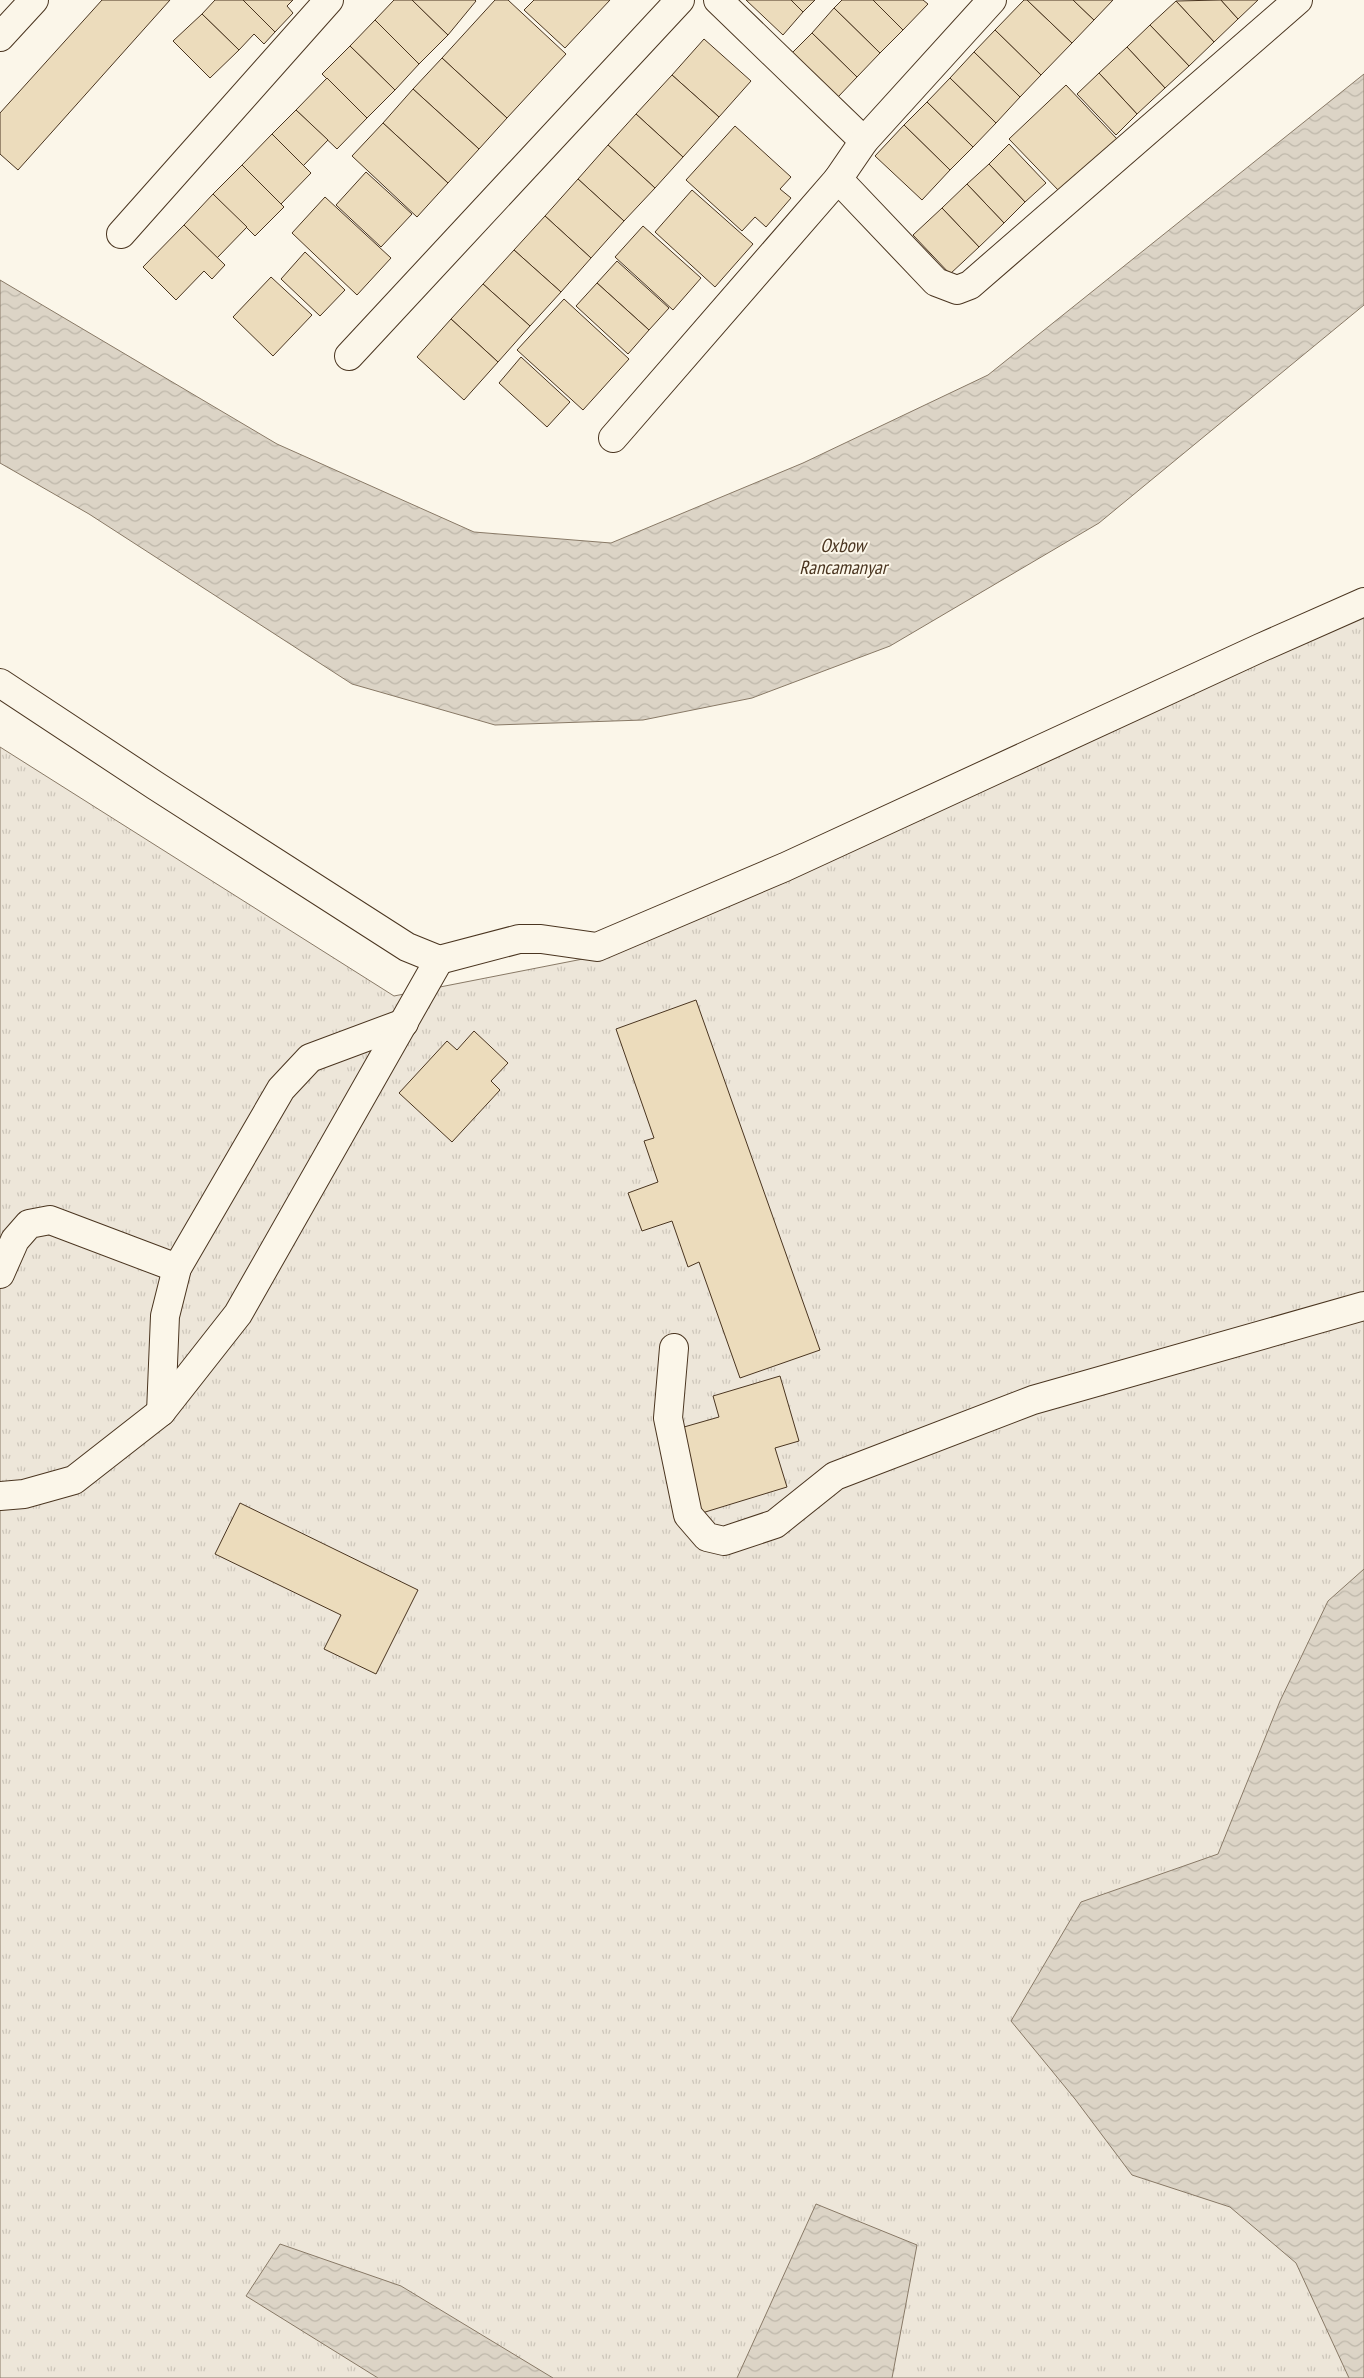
<svg xmlns="http://www.w3.org/2000/svg" width="1364" height="2378" font-family="'PT Sans Narrow',sans-serif">
<style>
.grass{fill:url(#grass-tufts);stroke:#887966}
.water{fill:url(#water-waves);stroke:#887966}
.building{fill:#ecdcbc;stroke:#4a3520}
.lines{fill:none;stroke-linecap:round;stroke-linejoin:round}
.minor-casing{stroke:#4a3520;stroke-width:30}
.minor{stroke:#fbf6e9;stroke-width:28}
.labels{text-anchor:middle;dominant-baseline:central;stroke-width:4;stroke-linejoin:round;paint-order:stroke}
.water-label{font-size:19px;font-style:italic;fill:#4a3520;stroke:#fbf6e9}
</style>
<defs>
<pattern id="grass-tufts" width="24" height="20" patternUnits="userSpaceOnUse" patternTransform="scale(1.25)"><rect width="24" height="20" fill="#ede6d9"/><path d="M3 7l-1-3M5 7V3M7 7l1-3M15 17l-1-3M17 17v-4M19 17l1-3" fill="none" stroke="#cdc6ba"/></pattern>
<pattern id="water-waves" width="16" height="10" patternUnits="userSpaceOnUse" patternTransform="scale(1.25)"><rect width="16" height="10" fill="#dcd4c6"/><path d="M0 5q4-4 8 0t8 0" fill="none" stroke="#beb7aa"/></pattern>
</defs>
<rect width="100%" height="100%" fill="#fbf6e9"/>
<path class="grass" d="M1364,608v1770h-1364v-1631l394,249 199,-39z"/>
<g class="water">
<path d="M1364,74v231l-265,218 -209,123 -138,52 -109,22 -148,5 -143,-41 -263,-170 -89,-51v-183l277,164 197,88 137,11 192,-80 185,-88z"/>
<path d="M1364,1569v809h-15l-53,-115 -66,-56 -98,-32 -57,-76 -64,-78 70,-119 137,-48 62,-153 48,-100z"/>
<path d="M816,2204l101,41 -25,133h-155z"/>
<path d="M280,2244l121,42 152,92h-175l-132,-82z"/>
</g>
<g class="building">
<path d="M102,0h68l-152,170 -18,-16v-41z"/>
<path d="M215,0h28l32,32 -11,12 -10,-10 -15,16 -37,-36z"/>
<path d="M243,0h50l-6,6 6,7 -18,19z"/>
<path d="M394,0h18l36,35 -29,29 -44,-44z"/>
<path d="M412,0h63l1,1 -28,34z"/>
<path d="M495,0h13l58,54 -59,64 -65,-60z"/>
<path d="M534,0h76l-45,48 -41,-38z"/>
<path d="M746,0h45l12,12 -20,23z"/>
<path d="M791,0h24l-12,12z"/>
<path d="M842,0h31l30,30 -23,23 -46,-45z"/>
<path d="M873,0h50l5,4 -25,26z"/>
<path d="M1024,0h3l45,43 -31,32 -46,-45z"/>
<path d="M1027,0h46l21,20 -22,23z"/>
<path d="M1073,0h40l-19,20z"/>
<path d="M1221,0l17,19 -24,23 -38,-41z"/>
<path d="M1221,0h37l-20,19z"/>
<path d="M1176,1l38,41 -25,24 -39,-41z"/>
<path d="M834,8l46,45 -23,24 -45,-44z"/>
<path d="M202,14l37,36 -29,28 -37,-37z"/>
<path d="M375,20l44,44 -24,26 -45,-44z"/>
<path d="M1150,25l39,41 -24,22 -38,-41z"/>
<path d="M995,30l46,45 -21,22 -46,-45z"/>
<path d="M812,33l45,44 -19,20 -46,-44z"/>
<path d="M704,39l47,42 -32,36 -47,-42z"/>
<path d="M350,46l45,44 -28,28 -45,-44z"/>
<path d="M1127,47l38,41 -28,26 -38,-41z"/>
<path d="M974,52l46,45 -24,26 -46,-45z"/>
<path d="M442,58l65,60 -28,31 -66,-60z"/>
<path d="M1099,73l38,41 -21,21 -39,-41z"/>
<path d="M672,75l47,42 -36,40 -47,-43z"/>
<path d="M327,78l40,40 -30,31 -41,-39z"/>
<path d="M950,78l46,45 -23,24 -46,-45z"/>
<path d="M1066,85l51,54 -57,53 -51,-53z"/>
<path d="M413,89l66,60 -31,34 -65,-60z"/>
<path d="M927,102l46,45 -23,23 -46,-45z"/>
<path d="M296,110l32,30 -25,26 -31,-32z"/>
<path d="M636,114l47,43 -28,31 -47,-43z"/>
<path d="M383,123l65,60 -31,34 -65,-61z"/>
<path d="M904,125l46,45 -28,30 -47,-44z"/>
<path d="M735,126l56,51 -11,12 11,9 -25,29 -11,-10 -13,14 -56,-51z"/>
<path d="M272,134l39,39 -30,31 -39,-39z"/>
<path d="M1009,144l37,39 -21,19 -36,-38z"/>
<path d="M608,145l47,43 -31,33 -46,-42z"/>
<path d="M989,164l36,38 -21,21 -37,-39z"/>
<path d="M242,165l42,42 -29,29 -42,-42z"/>
<path d="M366,172l46,42 -31,33 -45,-42z"/>
<path d="M578,179l46,42 -33,37 -46,-42z"/>
<path d="M967,184l37,39 -25,24 -37,-39z"/>
<path d="M692,190l61,54 -38,43 -60,-55z"/>
<path d="M213,194l34,33 -30,31 -33,-33z"/>
<path d="M325,197l66,61 -34,37 -65,-62z"/>
<path d="M942,208l37,39 -29,27 -37,-39z"/>
<path d="M545,216l46,42 -30,34 -47,-42z"/>
<path d="M184,225l41,40 -13,14 -8,-8 -28,29 -33,-33z"/>
<path d="M643,226l58,52 -28,32 -58,-53z"/>
<path d="M514,250l47,42 -31,34 -47,-42z"/>
<path d="M305,252l40,38 -25,26 -39,-37z"/>
<path d="M617,261l52,47 -20,22 -52,-47z"/>
<path d="M271,277l41,38 -39,41 -40,-39z"/>
<path d="M597,283l52,47 -21,24 -52,-48z"/>
<path d="M483,284l47,42 -32,36 -47,-43z"/>
<path d="M564,299l65,60 -46,51 -66,-60z"/>
<path d="M451,319l47,43 -34,38 -47,-43z"/>
<path d="M521,357l49,45 -23,25 -48,-44z"/>
<path d="M696,1000l124,350 -80,28 -41,-116 -11,5 -16,-46 -30,10 -14,-38 30,-11 -14,-41 10,-3 -38,-109z"/>
<path d="M474,1031l34,32 -17,18 9,9 -48,52 -53,-49 48,-52 10,9z"/>
<path d="M780,1376l19,65 -24,7 12,39 -85,26 -25,-84 42,-12 -6,-21z"/>
<path d="M240,1503l178,87 -42,84 -52,-25 17,-34 -126,-61z"/>
</g>
<g class="lines">
<defs>
<g id="minor">
<path d="M718,0l146,141"/>
<path d="M0,37l34,-37"/>
<path d="M838,179l98,103 21,8 13,-5 328,-285"/>
<path d="M121,234l208,-234"/>
<path d="M349,356l331,-356"/>
<path d="M613,438l225,-259 26,-38 128,-141"/>
<path d="M0,683l156,103 251,161 32,13 80,-21h22l56,8 188,-80 475,-219 104,-46"/>
<path d="M0,1274l15,-34 14,-16 21,-4 127,48"/>
<path d="M674,1348l-6,70 20,97 19,22 17,4 51,-17 60,-48 198,-76 331,-94"/>
<path d="M161,1412l4,-96 12,-48 104,-179 29,-31 94,-35"/>
<path d="M0,1496l24,-2 50,-14 87,-68 77,-98 201,-354"/>
</g>
</defs>
<use href="#minor" class="minor-casing"/>
<use href="#minor" class="minor"/>
</g>
<g class="labels">
<g class="water-label">
<text x="843" y="545">Oxbow<tspan x="843" dy="22">Rancamanyar</tspan></text>
</g>
</g>
</svg>
